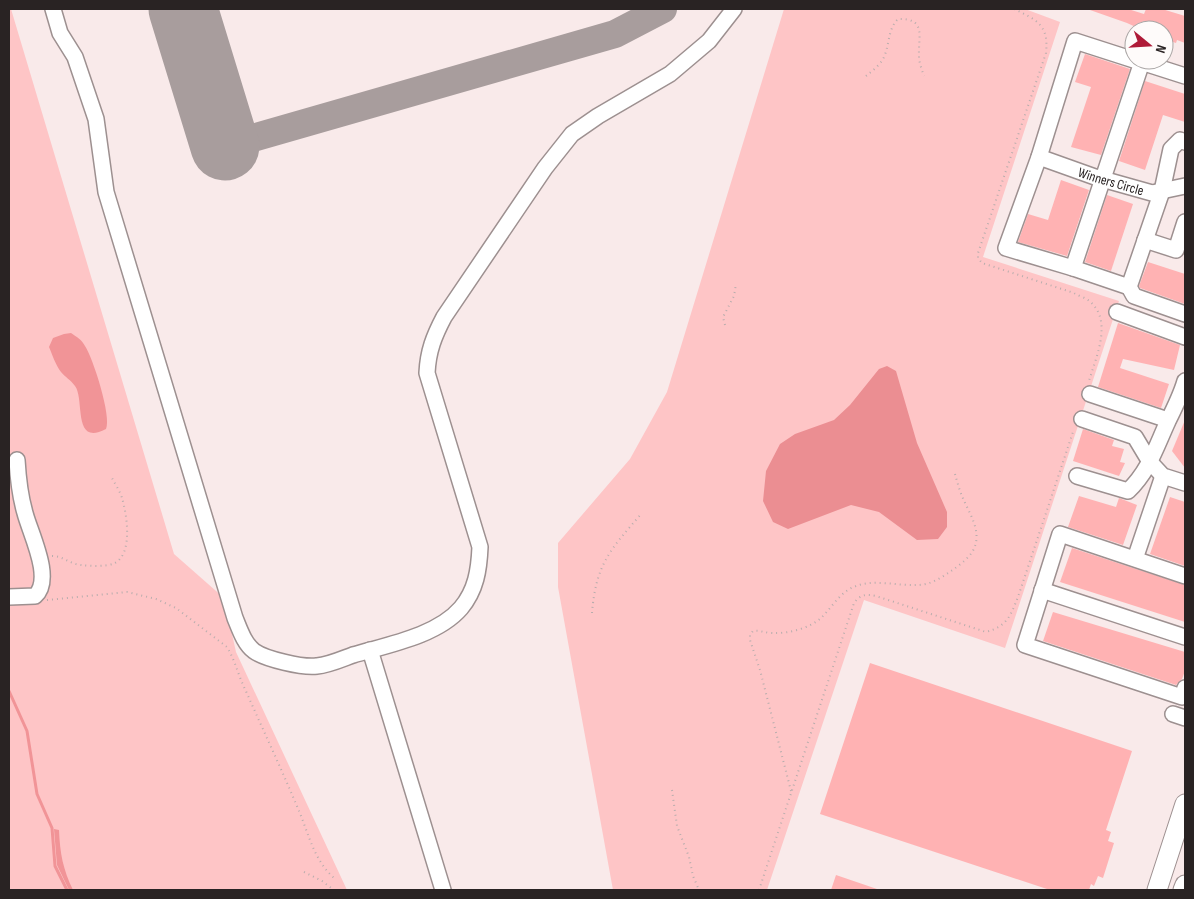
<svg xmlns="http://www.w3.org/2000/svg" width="1194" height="899" font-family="'Sofia Sans Condensed',sans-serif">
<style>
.green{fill:#fec5c6}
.forest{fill:#eb8e92}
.water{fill:#f19497}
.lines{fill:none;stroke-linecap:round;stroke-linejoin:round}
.stream{stroke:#f19497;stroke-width:3}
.taxiway{stroke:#a89d9d;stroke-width:28}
.runway{stroke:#a89d9d;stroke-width:69}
.building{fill:#ffb2b3}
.minor-casing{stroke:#9d9090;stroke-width:18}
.major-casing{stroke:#9d9090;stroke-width:21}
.path{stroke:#b9adad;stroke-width:2;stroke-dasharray:1 4;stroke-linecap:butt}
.minor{stroke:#fff;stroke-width:15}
.major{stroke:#fff;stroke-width:19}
.labels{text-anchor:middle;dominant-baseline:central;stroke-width:4;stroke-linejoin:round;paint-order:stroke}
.street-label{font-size:14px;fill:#292323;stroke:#fefbfa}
</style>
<rect width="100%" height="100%" fill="#f9eaea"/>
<g class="green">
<path d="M9,9h2l163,545 50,44 12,54 111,238h-338z"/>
<path d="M784,9h241l35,13 -77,235 136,44 -114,347 -141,-48 -97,290h-154l-55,-303v-44l72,-84 37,-67z"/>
</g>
<path class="forest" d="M887,366l9,5 21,72 30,69v15l-9,12 -21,1 -38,-28 -28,-7 -63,24 -15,-7 -10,-21 3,-30 14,-27 15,-10 39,-14 16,-15 29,-36z"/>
<g class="water">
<path d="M71,333c6,4 11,7 14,13 8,12 27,71 21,83 -34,18 -21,-30 -31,-43 -4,-6 -10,-9 -14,-14 -5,-6 -9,-18 -12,-25l4,-9 11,-4z"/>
<path d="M54,829l5,1c1,24 4,39 14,60h-4l-12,-25z"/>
</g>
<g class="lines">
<path class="stream" d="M9,691l18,40 10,63 15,34 3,38 12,24"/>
<path class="taxiway" d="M225,146l390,-112 48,-25"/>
<path class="runway" d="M183,9l42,137"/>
</g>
<g class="building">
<path d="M1090,9h38l16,5 2,-5h16l23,7v27l-8,-3 -1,3 -12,-4v-9h-27l1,-2 -11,-5 -37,-13z"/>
<path d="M1085,54l45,15 -29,86 -30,-8 20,-60 -16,-5z"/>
<path d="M1145,81l40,13v28l-22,-7 -18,55 -26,-9z"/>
<path d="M1061,180l28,10 -22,66 -49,-14 10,-28 20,6z"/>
<path d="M1107,195l26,9 -22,67 -26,-9z"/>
<path d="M1148,262l37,12v30l-45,-16 -1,-2z"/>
<path d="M1118,323l62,22 -6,25 -51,-11 -3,9 49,16 -8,24 -63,-21z"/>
<path d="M1185,420v48l-13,-17z"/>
<path d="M1083,429l31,11 -2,6 12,3 -4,13 5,1 -6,13 -46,-15z"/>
<path d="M1079,496l37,11 3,-9 18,7 -14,40 -55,-18z"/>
<path d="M1170,497l15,5v64l-35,-12z"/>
<path d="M1072,548l113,37v37l-125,-40z"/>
<path d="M1053,612l132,40v19l-3,8 -6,6 -133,-44z"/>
<path d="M870,663l262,88 -26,79 5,2 -3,9 6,2 -11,35 -5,-2 -4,10 -3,-2 -2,6h-39l-230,-76z"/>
<path d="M836,875l41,14 -1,1h-45z"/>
</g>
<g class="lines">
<defs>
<g id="minor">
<path d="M53,9l7,24 15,24 21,62 10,73 129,426c5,12 9,25 19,33 11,8 49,17 63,15 12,-1 25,-7 36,-11 34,-10 84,-19 108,-47 15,-18 18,-38 19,-61l-53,-174c1,-22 7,-37 17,-56l101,-149 27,-34 26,-18 72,-42 39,-33 25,-32"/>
<path d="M1134,60l-59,-19 -36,116 -33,91 67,20 69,-206"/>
<path d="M1135,60l50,16"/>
<path id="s1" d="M1039,157l56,20 57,16 33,-7"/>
<path d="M1145,240l31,10 9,-28"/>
<path d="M1073,268l56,19 33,-96 9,-42 9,-9 5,2"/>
<path d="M1129,287l5,9 51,18"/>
<path d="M1117,312l68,25"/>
<path d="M1090,394l78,26"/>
<path d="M1082,419l53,18 15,25 13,14 22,7"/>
<path d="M1077,476l51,15c21,-20 28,-44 40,-70 7,-14 13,-26 17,-40"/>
<path d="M1137,553l26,-77"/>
<path d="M1185,576l-125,-42 -35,111 157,52 3,-9"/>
<path d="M1042,590l143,47"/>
<path d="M9,597l26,-1c19,-17 -5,-63 -10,-83 -5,-17 -7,-36 -8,-53"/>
<path d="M370,650l73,240"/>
<path d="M1173,714l12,4"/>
</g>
<g id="major">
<path d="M1157,890l28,-86"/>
<path d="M1183,890l2,-5"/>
</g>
</defs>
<use href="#minor" class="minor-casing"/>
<use href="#major" class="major-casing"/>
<g class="path">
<path d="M1014,9c23,11 35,16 32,44l-68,200v5l4,5 92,30c4,3 10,4 14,7 26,19 8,57 1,81"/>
<path d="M866,76c6,-5 13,-10 17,-17 7,-13 4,-29 15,-40 29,-1 20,18 21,37 0,7 3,14 5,20"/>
<path d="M725,325l-2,-8 11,-21 2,-12"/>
<path d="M52,556c11,0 18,8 29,9 9,1 26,2 34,-2 18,-10 12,-48 7,-65 -2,-7 -7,-14 -10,-20"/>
<path d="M47,600l80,-8 29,7 20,9 51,39c8,13 11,28 18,42 18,41 37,81 54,122 10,24 15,49 35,67"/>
<path d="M592,613c4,-50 19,-64 50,-100"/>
<path d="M672,790l5,36 12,31 4,19 6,14"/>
<path d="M791,791l-31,-121 -10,-30v-5l3,-4c7,-1 12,2 19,2 16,1 39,-5 50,-16 11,-11 19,-26 34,-31 18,-7 42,0 61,-1 13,0 24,-7 34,-14 9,-6 21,-15 24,-25 6,-17 -7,-35 -13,-50 -3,-7 -5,-15 -7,-22"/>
<path d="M304,872l18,9 12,9"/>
<path d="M759,890l95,-287c7,-9 12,-9 22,-7l110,36c21,-6 24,-15 32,-35l56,-168"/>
</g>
<use href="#minor" class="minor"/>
<use href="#major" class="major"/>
</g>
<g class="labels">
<g class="street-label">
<text stroke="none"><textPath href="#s1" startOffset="76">Winners Circle</textPath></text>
</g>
</g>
<rect width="1194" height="899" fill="none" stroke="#292323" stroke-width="20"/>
<g transform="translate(1149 45) rotate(108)"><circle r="24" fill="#fefbfa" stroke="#a9a5a4"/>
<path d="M0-4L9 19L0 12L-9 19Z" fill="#af1b38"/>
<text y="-8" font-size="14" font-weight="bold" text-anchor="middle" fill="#292323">N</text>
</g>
</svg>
